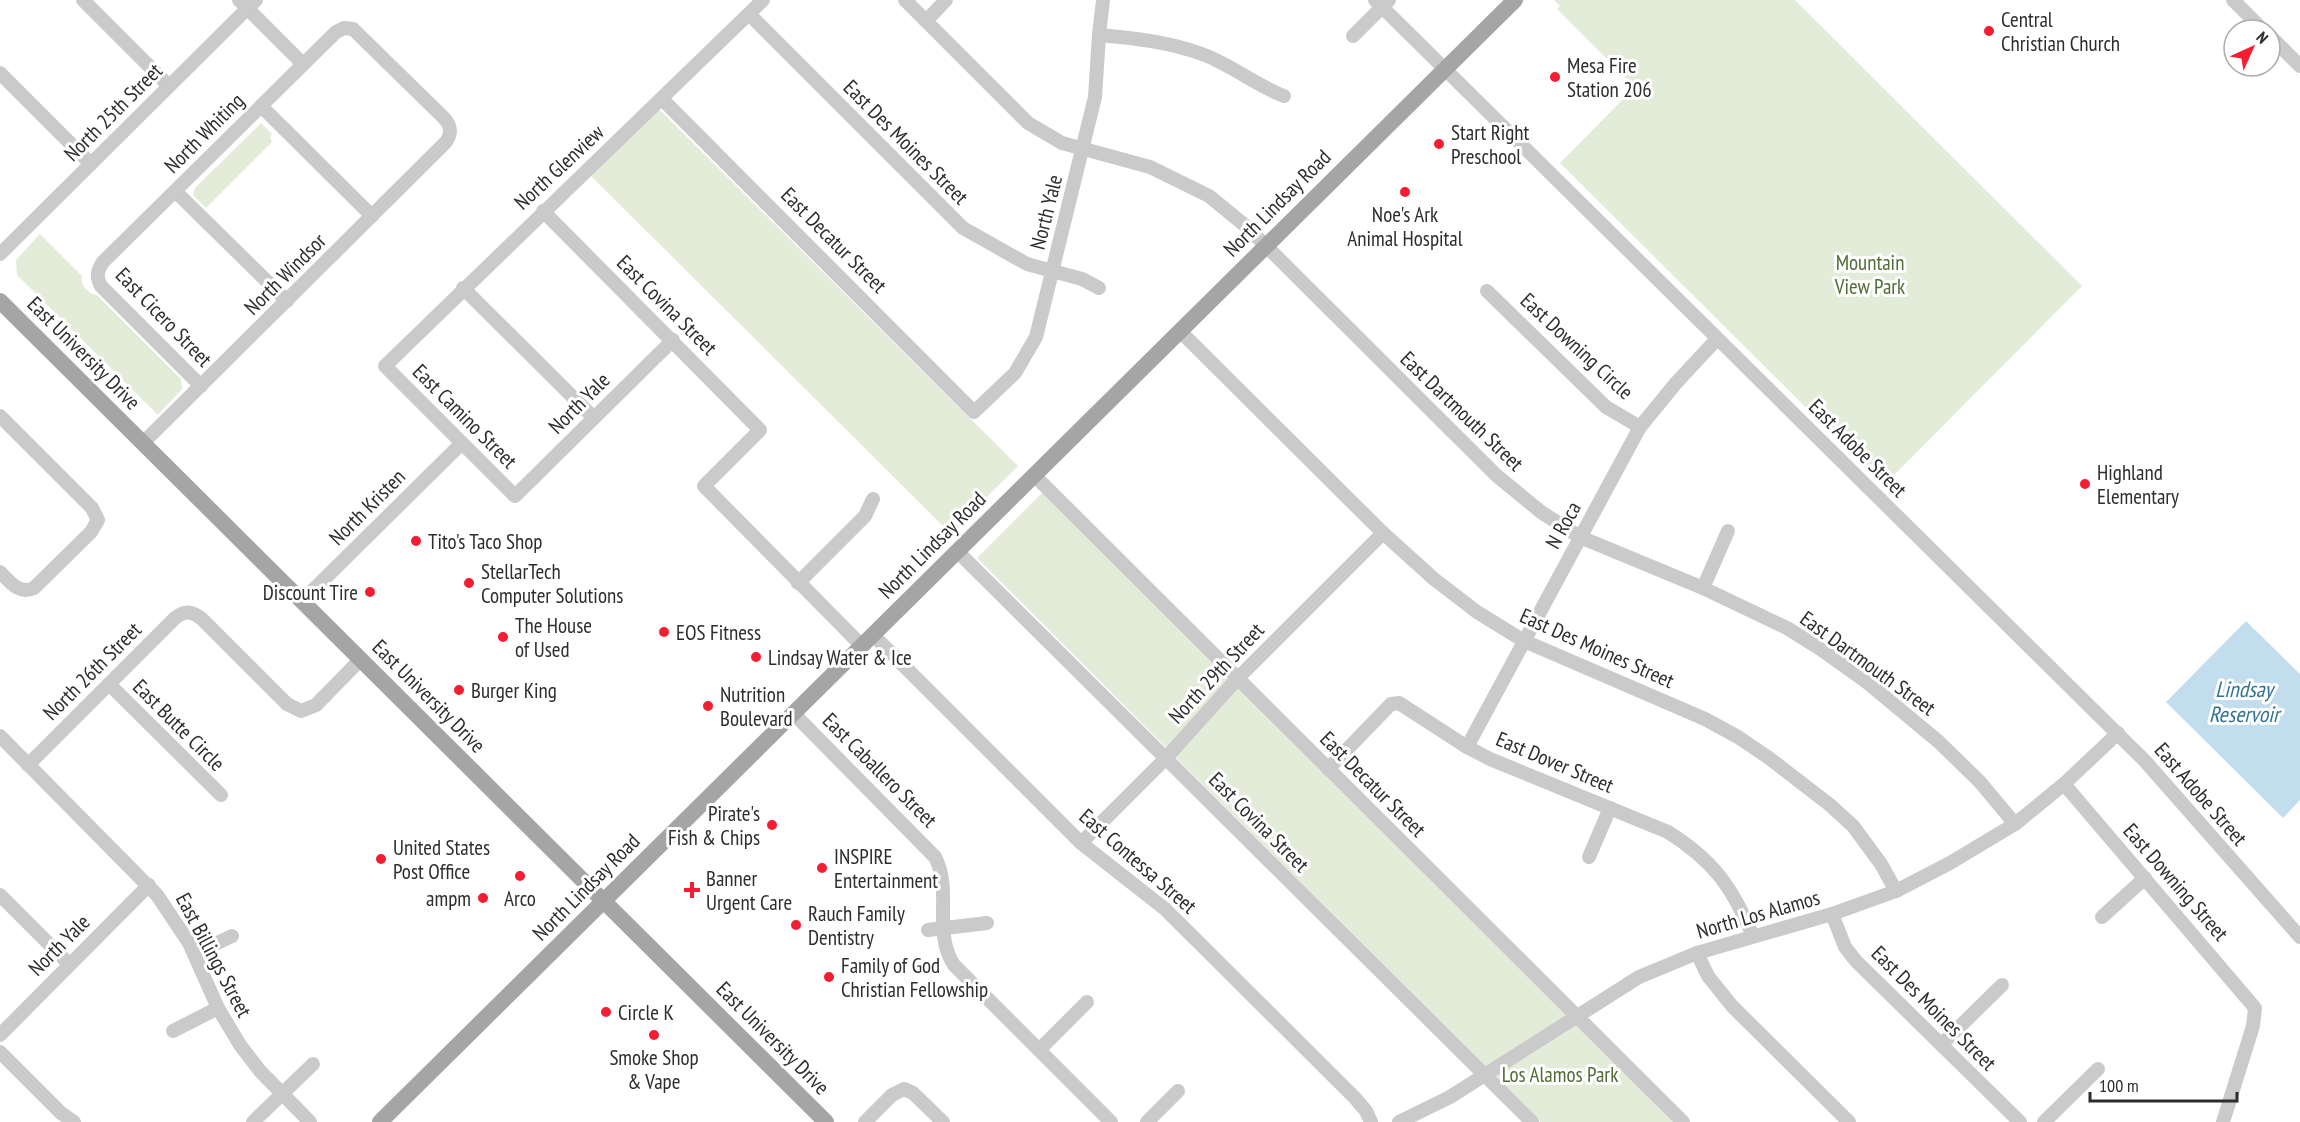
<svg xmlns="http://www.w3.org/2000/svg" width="2300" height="1122" font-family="'PT Sans Narrow',sans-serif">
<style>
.green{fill:#e3ecd8}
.water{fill:#c2deee}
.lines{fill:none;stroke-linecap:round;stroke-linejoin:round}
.minor{stroke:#cacaca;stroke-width:14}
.major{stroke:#a5a5a5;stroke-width:16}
.poi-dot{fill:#f61c31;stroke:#fff;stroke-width:2}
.labels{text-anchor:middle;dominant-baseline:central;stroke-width:6;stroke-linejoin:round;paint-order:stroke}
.poi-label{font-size:21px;fill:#2d2d2d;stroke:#fff;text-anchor:start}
.street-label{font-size:21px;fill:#2d2d2d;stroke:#fff}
.park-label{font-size:21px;fill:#516c36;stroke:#fff}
.water-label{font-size:22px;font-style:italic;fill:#337296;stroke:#fff}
</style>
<rect width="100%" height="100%" fill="#fff"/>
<g class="green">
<path d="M1554,0h241l287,286 -195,196 -4,2 -323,-321 75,-76 -78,-78 3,-3z"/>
<path d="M658,108l360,358 -68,67 -359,-357z"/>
<path d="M261,123l11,11 -2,3 2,5 -66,66 -13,-13 2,-7z"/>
<path d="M40,234l42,42c-2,11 7,17 16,20l83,83 1,10 -24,26 -141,-140 -1,-15z"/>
<path d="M1043,492l633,630h-136l-563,-564z"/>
</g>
<path class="water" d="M2246,621l54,53v126l-17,18 -117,-116z"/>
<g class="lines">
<g class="minor">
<path d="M83,0l86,86"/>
<path d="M239,0l64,64"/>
<path d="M905,0l123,123 34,20 88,24 59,29 38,31 249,248 45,37 39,25 123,51 84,40 35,22 46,33 71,59 41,40 35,42"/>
<path d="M1375,0l770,761 155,176"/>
<path d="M2233,0l30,30"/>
<path d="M749,14l214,214 64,36 55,15 17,9"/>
<path d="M926,21l20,-21"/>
<path d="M1099,35c35,3 70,7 103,19 30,11 53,31 82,42"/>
<path d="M1353,36l36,-36"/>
<path d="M2270,36l30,30"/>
<path d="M0,73l91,91"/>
<path d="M662,99l312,313 41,-39 21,-36 59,-240 4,-62 4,-35"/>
<path d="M261,106l111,110"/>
<path d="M175,191l112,110"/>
<path d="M543,211l217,219 -56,56 158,160"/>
<path d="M0,254l256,-254"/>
<path d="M463,288l131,130"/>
<path d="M1487,291l119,116 34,20"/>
<path d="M1180,331l203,202 51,46 43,33 47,29 181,78 33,18 31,21 61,47 23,21 28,38 15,27"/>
<path d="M673,340l-158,156 -130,-130 378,-366"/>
<path d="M0,416l92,92 6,12 -7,12 -57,56c-15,7 -24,-6 -34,-16"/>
<path d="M143,443l12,-12 290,-288c7,-9 7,-16 -1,-25l-91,-89 -9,-1 -8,4 -233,230c-6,9 -7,15 -2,24l100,100"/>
<path d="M1034,475l649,647"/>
<path d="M957,551l575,571"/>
<path d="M798,583l67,-67 8,-17"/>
<path d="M1703,588l25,-57"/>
<path d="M302,601l160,-158"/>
<path d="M873,635l208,208 84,66 190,189 11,13 5,11"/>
<path d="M109,684l112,111"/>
<path d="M793,713l142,144c18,34 -3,74 19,108l157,157"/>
<path d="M0,736l157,159 32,48 29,65 22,37 20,26 50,51"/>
<path d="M1467,747l173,-320 36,-44 41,-44"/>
<path d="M28,765l147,-147c10,-8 17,-7 27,1l85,85 14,7 15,-6 45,-46"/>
<path d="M1328,769l63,-65 8,-1 68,44 23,12 178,73c46,29 64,55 85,104"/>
<path d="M2064,784l191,224 -2,18 -30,96"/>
<path d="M1081,843l84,-84 72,-80 146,-146"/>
<path d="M1589,857l21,-49"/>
<path d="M0,895l69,69"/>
<path d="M1832,914l13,33 11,14 164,161"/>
<path d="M2102,917l43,-39"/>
<path d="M928,930l59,-7"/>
<path d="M1697,953l11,23 24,30 117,116"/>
<path d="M194,954l38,-18"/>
<path d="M173,1031l45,-23"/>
<path d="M0,1035l149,-150"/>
<path d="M1942,1044l60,-59"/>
<path d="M1039,1050l48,-48"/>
<path d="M0,1052l61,61 13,9"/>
<path d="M253,1122l60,-58"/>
<path d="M865,1122l27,-27 12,-6 9,4 30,29"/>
<path d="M1147,1122l31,-31"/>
<path d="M1399,1122l51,-25 189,-120 58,-24 135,-39 64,-23 54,-28 65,-39 49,-40 54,-51"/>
<path d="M2044,1122l54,-53"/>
</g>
<g class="major">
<path d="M0,301l826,821"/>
<path d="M380,1122l1135,-1122"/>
</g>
</g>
<g class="poi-dot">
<circle cx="1989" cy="31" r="6"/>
<circle cx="1555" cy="77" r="6"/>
<circle cx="1439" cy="144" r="6"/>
<circle cx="1405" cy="192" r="6"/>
<circle cx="2085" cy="484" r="6"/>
<circle cx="416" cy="541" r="6"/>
<circle cx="469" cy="583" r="6"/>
<circle cx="370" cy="592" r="6"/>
<circle cx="664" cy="632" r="6"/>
<circle cx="503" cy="637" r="6"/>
<circle cx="756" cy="657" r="6"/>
<circle cx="459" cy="690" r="6"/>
<circle cx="708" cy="706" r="6"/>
<circle cx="772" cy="825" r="6"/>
<circle cx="381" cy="859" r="6"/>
<circle cx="822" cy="868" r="6"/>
<circle cx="520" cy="876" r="6"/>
<path d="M689 881h6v6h6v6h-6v6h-6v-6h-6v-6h6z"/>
<circle cx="483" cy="898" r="6"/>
<circle cx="796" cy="925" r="6"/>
<circle cx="829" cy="977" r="6"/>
<circle cx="606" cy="1012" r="6"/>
<circle cx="654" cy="1035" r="6"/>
</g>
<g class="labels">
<g class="poi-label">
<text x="2001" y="19">Central<tspan x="2001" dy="24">Christian Church</tspan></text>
<text x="1567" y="65">Mesa Fire<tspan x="1567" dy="24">Station 206</tspan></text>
<text x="1451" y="132">Start Right<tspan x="1451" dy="24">Preschool</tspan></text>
<text x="1405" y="214" text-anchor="middle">Noe's Ark<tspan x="1405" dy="24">Animal Hospital</tspan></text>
<text x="2097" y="472">Highland<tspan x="2097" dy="24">Elementary</tspan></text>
<text x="428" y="541">Tito's Taco Shop</text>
<text x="481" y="571">StellarTech<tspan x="481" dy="24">Computer Solutions</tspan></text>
<text x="358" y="592" text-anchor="end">Discount Tire</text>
<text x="515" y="625">The House<tspan x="515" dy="24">of Used</tspan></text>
<text x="676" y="632">EOS Fitness</text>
<text x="768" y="657">Lindsay Water &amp; Ice</text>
<text x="471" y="690">Burger King</text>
<text x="720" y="694">Nutrition<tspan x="720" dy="24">Boulevard</tspan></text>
<text x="760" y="813" text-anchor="end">Pirate's<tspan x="760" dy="24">Fish &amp; Chips</tspan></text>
<text x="393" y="847">United States<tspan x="393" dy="24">Post Office</tspan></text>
<text x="834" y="856">INSPIRE<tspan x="834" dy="24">Entertainment</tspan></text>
<text x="706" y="878">Banner<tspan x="706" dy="24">Urgent Care</tspan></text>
<text x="471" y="898" text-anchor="end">ampm</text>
<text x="520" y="898" text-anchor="middle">Arco</text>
<text x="808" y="913">Rauch Family<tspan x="808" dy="24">Dentistry</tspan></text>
<text x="841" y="965">Family of God<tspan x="841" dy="24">Christian Fellowship</tspan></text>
<text x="618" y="1012">Circle K</text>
<text x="654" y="1057" text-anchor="middle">Smoke Shop<tspan x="654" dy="24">&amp; Vape</tspan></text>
</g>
<g class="street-label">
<text transform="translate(113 112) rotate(-45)">North 25th Street</text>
<text transform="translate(204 133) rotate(-45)">North Whiting</text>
<text transform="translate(906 142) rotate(45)">East Des Moines Street</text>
<text transform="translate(559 167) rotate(-43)">North Glenview</text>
<text transform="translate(1277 203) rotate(-45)">North Lindsay Road</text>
<text transform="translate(1046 212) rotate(-76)">North Yale</text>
<text transform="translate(834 240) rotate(45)">East Decatur Street</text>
<text transform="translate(285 274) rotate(-45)">North Windsor</text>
<text transform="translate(667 305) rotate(45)">East Covina Street</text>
<text transform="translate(164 317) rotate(46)">East Cicero Street</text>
<text transform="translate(1577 346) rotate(43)">East Downing Circle</text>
<text transform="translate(84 353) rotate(45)">East University Drive</text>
<text transform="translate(579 403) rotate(-45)">North Yale</text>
<text transform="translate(1462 411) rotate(44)">East Dartmouth Street</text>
<text transform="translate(465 416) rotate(45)">East Camino Street</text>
<text transform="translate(1858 448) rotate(45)">East Adobe Street</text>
<text transform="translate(367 507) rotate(-45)">North Kristen</text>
<text transform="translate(1563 525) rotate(-61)">N Roca</text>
<text transform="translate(932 545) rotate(-45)">North Lindsay Road</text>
<text transform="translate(1597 648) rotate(24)">East Des Moines Street</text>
<text transform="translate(1868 663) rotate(36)">East Dartmouth Street</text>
<text transform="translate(92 671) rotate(-45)">North 26th Street</text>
<text transform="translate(1216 673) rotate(-47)">North 29th Street</text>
<text transform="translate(429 696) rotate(45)">East University Drive</text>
<text transform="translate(179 725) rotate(45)">East Butte Circle</text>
<text transform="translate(1555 762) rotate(23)">East Dover Street</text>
<text transform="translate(880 770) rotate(45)">East Caballero Street</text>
<text transform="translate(1373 784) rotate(45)">East Decatur Street</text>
<text transform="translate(2201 794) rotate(49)">East Adobe Street</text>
<text transform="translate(1259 822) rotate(45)">East Covina Street</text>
<text transform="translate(1138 861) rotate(41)">East Contessa Street</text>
<text transform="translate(2176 882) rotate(49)">East Downing Street</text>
<text transform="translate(586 887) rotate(-45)">North Lindsay Road</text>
<text transform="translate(1758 914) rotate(-16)">North Los Alamos</text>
<text transform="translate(59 945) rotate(-45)">North Yale</text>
<text transform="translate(214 955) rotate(62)">East Billings Street</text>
<text transform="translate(1934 1008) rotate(45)">East Des Moines Street</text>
<text transform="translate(773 1038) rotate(45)">East University Drive</text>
</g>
<g class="park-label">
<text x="1870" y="262">Mountain<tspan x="1870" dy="24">View Park</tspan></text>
<text x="1560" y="1074">Los Alamos Park</text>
</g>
<g class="water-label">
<text x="2244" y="689">Lindsay<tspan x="2244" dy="25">Reservoir</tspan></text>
</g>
</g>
<g transform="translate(2252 48) rotate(45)"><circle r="28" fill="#ffffff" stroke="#ababab" stroke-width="1.5"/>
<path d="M0-4.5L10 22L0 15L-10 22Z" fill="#f61c31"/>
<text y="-9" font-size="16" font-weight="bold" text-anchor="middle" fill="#2d2d2d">N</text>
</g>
<path d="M2090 1092v9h147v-9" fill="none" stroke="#2d2d2d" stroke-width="3"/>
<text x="2099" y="1092" font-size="18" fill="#2d2d2d" stroke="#ffffff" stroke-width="4.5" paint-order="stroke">100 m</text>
</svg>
